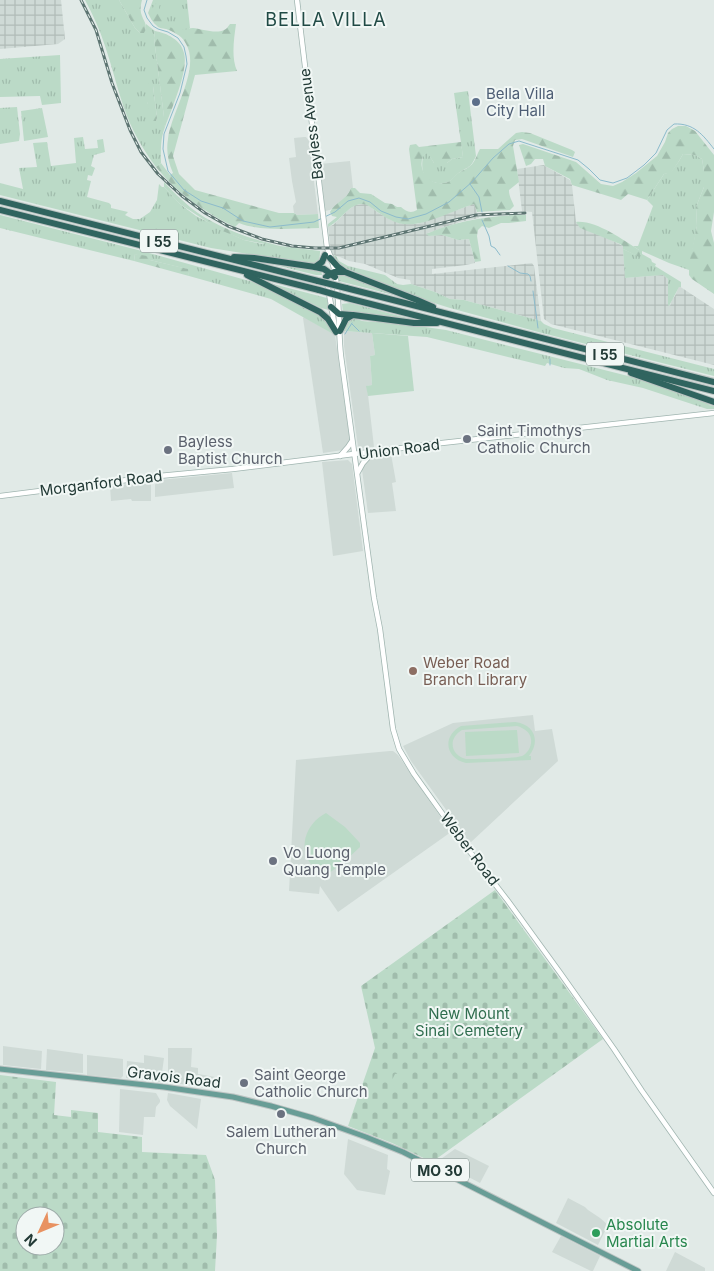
<svg xmlns="http://www.w3.org/2000/svg" width="714" height="1271" font-family="Inter,sans-serif">
<style>
.built{fill:#cfdad6}
.industrial{fill:url(#industrial-grid)}
.grass{fill:url(#grass-tufts);fill-rule:evenodd}
.forest{fill:url(#forest-firs)}
.cemetery{fill:url(#cemetery-stones);fill-rule:evenodd}
.garden{fill:#bbdac7;fill-rule:evenodd}
.lines{fill:none;stroke-linecap:round;stroke-linejoin:round}
.stream{stroke:#8cbbcc;stroke-width:1}
.secondary-casing{stroke:#a0b5b0;stroke-width:6}
.primary-casing{stroke:#bdc4c3;stroke-width:7}
.highway-casing{stroke:#bdc4c3;stroke-width:8}
.secondary{stroke:#fff;stroke-width:4.5}
.primary{stroke:#689d96;stroke-width:5}
.highway{stroke:#30645f;stroke-width:6}
.rail-casing{stroke:#5d7572;stroke-width:3}
.rail{stroke:#f1f7f5;stroke-width:1;stroke-dasharray:4;stroke-linecap:butt}
.highway-bridge-casing{stroke:#bdc4c3;stroke-width:8;stroke-linecap:butt}
.highway-bridge{stroke:#30645f;stroke-width:6}
.service-dot{fill:#5c6f8a;stroke:#f1f7f5;stroke-width:2}
.worship-dot{fill:#6b7280;stroke:#f1f7f5;stroke-width:2}
.education-dot{fill:#8d6e63;stroke:#f1f7f5;stroke-width:2}
.leisure-dot{fill:#2e9e5b;stroke:#f1f7f5;stroke-width:2}
.labels{text-anchor:middle;dominant-baseline:central;stroke-width:4;stroke-linejoin:round;paint-order:stroke}
.shield{fill:#f1f7f5;stroke:#60736f;stroke-width:1}
.shield-label{font-size:14px;font-weight:bold;fill:#223a36}
.service-label{font-size:15px;fill:#4e5e75;stroke:#f1f7f5;text-anchor:start}
.street-label{font-size:15px;fill:#223a36;stroke:#f1f7f5}
.worship-label{font-size:15px;fill:#5b616d;stroke:#f1f7f5;text-anchor:start}
.education-label{font-size:15px;fill:#785e54;stroke:#f1f7f5;text-anchor:start}
.park-label{font-size:15px;fill:#306e4f;stroke:#f1f7f5}
.leisure-label{font-size:15px;fill:#27864d;stroke:#f1f7f5;text-anchor:start}
.quarter-label{font-size:18px;letter-spacing:1px;fill:#204a45;stroke:#f1f7f5}
</style>
<defs>
<pattern id="industrial-grid" width="8" height="8" patternUnits="userSpaceOnUse" patternTransform="scale(1.25)"><rect width="8" height="8" fill="#cfdad6"/><path d="M0 4h8M4 0v8" fill="none" stroke="#b1bcb8"/></pattern>
<pattern id="grass-tufts" width="24" height="20" patternUnits="userSpaceOnUse" patternTransform="scale(1.25)"><rect width="24" height="20" fill="#bbdac7"/><path d="M3 7l-1-3M5 7V3M7 7l1-3M15 17l-1-3M17 17v-4M19 17l1-3" fill="none" stroke="#a0bcac"/></pattern>
<pattern id="forest-firs" width="22" height="20" patternUnits="userSpaceOnUse" patternTransform="scale(1.25)"><rect width="22" height="20" fill="#bbdac7"/><path d="M5 1l3.5 6h-7zM16 11l3.5 6h-7z" fill="#a0bcac"/></pattern>
<pattern id="cemetery-stones" width="16" height="16" patternUnits="userSpaceOnUse" patternTransform="scale(1.25)"><rect width="16" height="16" fill="#bbdac7"/><path d="M2 7V4a2 2 0 0 1 4 0v3zM10 15v-3a2 2 0 0 1 4 0v3z" fill="#a0bcac"/></pattern>
</defs>
<rect width="100%" height="100%" fill="#e1eae7"/>
<g class="built">
<path d="M304,137h2l3,4 9,73 -21,1 -3,-2 -1,-7 3,-4 -4,-21 -3,-23 7,-1 -2,-19z"/>
<path d="M350,161l3,27h-2l-2,4 -5,7 -14,11 -5,1 -5,-47z"/>
<path d="M304,317l31,18 15,106 -7,9 -20,3 -20,-135z"/>
<path d="M344,331l28,2 3,22 -5,1 2,29 -5,1 7,61 -14,2 -2,-2 -14,-101z"/>
<path d="M391,454l5,28 -4,1 4,28 -28,2 -6,-43 1,-4 7,-9 2,-1z"/>
<path d="M348,460l4,4 11,87 -30,5 -11,-94z"/>
<path d="M232,473l2,15 -79,9v-12l2,-4 3,-1z"/>
<path d="M148,482l3,3v16h-19l-1,-2 -20,2 -1,-15z"/>
<path d="M533,715l2,16 17,-2 6,32 -88,82 -59,-82 -8,-15 50,-23z"/>
<path d="M390,751h3l5,4 53,77 -113,80 -18,-26 -1,8 -30,-3 7,-131 61,-6z"/>
<path d="M3,1046l39,5 -1,18 -38,-4z"/>
<path d="M168,1048h24l-1,19 7,1v6l17,3 -1,12 -46,-7z"/>
<path d="M47,1049l36,5v19l-37,-3v-1z"/>
<path d="M87,1055l36,4v17l-2,2 -34,-3z"/>
<path d="M144,1055l20,3 -3,22 -1,2 -34,-4 1,-17 17,2z"/>
<path d="M120,1089l36,4 4,7v2l-4,5 -1,10h-11l-1,18 -24,-3z"/>
<path d="M168,1093l33,6 -4,30 -27,-23 -3,-6z"/>
<path d="M348,1139l40,16 -1,14 3,2 -5,24 -28,-5 -13,-16z"/>
<path d="M455,1149l34,17 -9,17 -42,-22z"/>
<path d="M568,1198l17,9 3,3 12,8 8,7 -10,20 -42,-22z"/>
<path d="M561,1236l39,20 -7,15h-2l-39,-19z"/>
<path d="M675,1252l30,16v3h-39z"/>
</g>
<g class="industrial">
<path d="M0,0h61l4,39 -7,5 -58,5z"/>
<path d="M544,165l1,1 25,14 2,5 4,37 5,6 20,7 22,11 2,32 38,-3 5,4v26l2,1 2,-7 3,-3 4,-10 35,23v56l-163,-41 -7,-5 -12,-107 -10,-1 -5,-42z"/>
<path d="M364,204l4,1 9,7 14,8 12,4h14l57,-20 5,14 -19,4 -32,11 1,3 13,-1 16,5 11,-1 6,24 -9,2 -34,4v5l100,-11 2,3 7,55 -77,-21 -14,-1 -15,-7 -24,-8 -1,-4 -12,-2 -33,-14 -16,-3 -9,-4 -7,-2 -2,-3 -3,-25 5,-2 14,-14 8,-6z"/>
</g>
<g class="grass">
<path d="M85,0h34l16,28 5,5 6,-4v-5l9,7 -1,7 10,79v7l1,3c-5,13 -4,23 -4,36l-5,4c-12,-16 -22,-33 -29,-51 -9,-23 -14,-47 -22,-70 -5,-16 -12,-31 -20,-46zM147,86h6l4,32 -1,3 -9,-19z"/>
<path d="M153,0h34l3,28 -9,8c-4,-2 -8,-4 -11,-6 -13,-5 -15,-2 -22,-17z"/>
<path d="M60,55l1,48 -19,2 -2,-9 -40,1v-38z"/>
<path d="M468,91l8,65c-5,11 -6,10 -16,16 -4,2 -7,8 -12,10 -4,1 -7,2 -11,1 -15,-3 -16,-14 -14,-27l4,-5 7,12h13l5,-4 11,-2 -9,-64z"/>
<path d="M17,107l3,27 -1,7 -19,3v-36z"/>
<path d="M42,108l6,29 -24,4 -3,-30z"/>
<path d="M83,137l2,12 13,-1 -1,-8 6,-1 2,13 -11,3 -3,11 4,2 -3,8 -4,-1 -1,5 4,1 -4,16 22,6 2,2v3l17,4 -3,3 8,4h7l10,-7 7,-12 2,-16 3,3h2l16,17 16,12 37,19 11,5 18,4h2l1,-2 15,4 40,5c0,7 -1,16 -11,13 -2,0 -5,-2 -7,-3 -6,-1 -11,-1 -17,-1l-74,-12 -211,-53v-12l23,6 -4,-21 18,-1 -4,-24 14,-1 4,24 25,-3 -2,-25z"/>
<path d="M683,154l12,1 7,4 2,12v16l-8,20 1,19 -8,44 -20,-7 -27,-12v3l9,5 1,3 4,2 -1,2 26,16v5h-2l-10,19 -1,-1v-26l-5,-4 -38,3 -2,-29 15,7 1,-6 -6,-4h5l15,-40 -6,-6 17,-26 7,-2 8,-11z"/>
<path d="M0,215l142,36 111,31 70,34 8,12 2,6 -62,-35 -82,-23 -2,-7 -37,-9 -15,-6 -1,7 -134,-33z"/>
<path d="M333,255l3,1 3,5 9,5 37,9 12,9 6,1 8,-1 24,8 15,7 14,1 77,21 3,3 9,4 161,41v7l-172,-43 -92,-25 -19,-6 -83,-33c-6,-3 -13,-7 -15,-14z"/>
<path d="M255,260l66,10 1,5h-6z"/>
<path d="M338,274l9,1 62,24 -70,-18z"/>
<path d="M269,283l58,15 2,12 -8,-2z"/>
<path d="M350,303l69,18 -76,-9 -1,-8z"/>
<path d="M350,318c6,0 7,1 12,3 7,1 15,1 21,0l63,9 190,48 72,25 1,2 5,1v3h-7l-64,-21 -36,-8 -28,-11 -15,-1 -17,-5 -2,3 -118,-29 -83,-6v-5z"/>
</g>
<g class="forest">
<path d="M119,0h23c-1,4 -2,8 -1,13 2,8 8,12 3,20h-4l-5,-5z"/>
<path d="M158,2l2,2c-5,14 7,25 21,26 5,0 8,-2 12,-2 8,1 23,6 31,2 3,-1 4,-4 6,-6h6c-2,15 -5,33 1,47l-42,4 -22,81 6,18 16,16 84,23h15l3,2 21,-1 1,14c-24,0 -58,4 -80,-5l-4,4c-31,-15 -58,-34 -79,-60l5,-4 9,12 3,-2c-5,-11 -7,-22 -5,-34 3,-27 33,-70 18,-95 -3,-7 -10,-11 -17,-14 -4,-2 -8,-1 -11,-3 -3,-3 -5,-6 -7,-9 0,-7 2,-13 7,-16z"/>
<path d="M155,31c12,2 26,9 29,22 5,17 -13,57 -19,74l-1,-2v-8l-10,-79z"/>
<path d="M149,83h3l1,3 4,32 -1,3h-2l-2,-1 -5,-18v-16z"/>
<path d="M678,126h8l9,5 19,24v57l-3,19 3,12v51l-22,-15 -3,-4v-11l8,-38 -1,-19 8,-20v-16l-2,-12 -7,-4 -12,-1 -4,7 -8,12 -7,1 -17,26 -19,-6 -7,6 -49,-15 -2,-6 -25,-13 -2,-7h-8l-4,5 -5,2 -7,-21 4,-1 53,18 25,22 12,2 9,-4 14,-9 21,-17 8,-14 3,-9 4,-4z"/>
<path d="M522,132l8,1 42,17 3,2 -2,5 -51,-18 -7,1 -2,6 6,36 -10,8c0,7 3,10 5,16l-4,4 -33,2 -3,-8c-20,6 -50,23 -71,20 -8,-1 -17,-6 -24,-11 -6,-3 -10,-9 -17,-9 -15,1 -22,18 -34,23v-3l9,-7 -5,-1 -2,-4c5,-10 17,-12 21,-24h4l5,5 11,1 14,9 7,1 5,3h4c5,4 9,7 16,3l-8,-61 1,-4 6,-1 3,3 42,-5 2,15 -11,2 -5,4 -8,2 -5,-2 -7,-11c-13,11 -1,34 17,31 8,-1 9,-7 16,-11 5,-3 9,-4 13,-9 3,-4 4,-9 7,-14h18l18,-16z"/>
<path d="M164,182c8,9 17,17 26,25 21,17 49,28 75,35v2l-21,-4 -26,-11 -38,-25 -16,-17z"/>
<path d="M519,215h7v6l-17,2h-8l-12,5 -7,-2 -4,4 -1,6 4,25 -6,1 -6,-23 -11,1 -16,-5 -13,1 -3,-2c29,-13 61,-18 93,-19z"/>
<path d="M576,222c20,-2 47,18 63,28l1,4 -1,3 -16,-8v-3l-3,-2 -40,-16z"/>
<path d="M135,254l12,2 3,4 38,9 1,7 -55,-15z"/>
</g>
<g class="cemetery">
<path d="M495,890l108,149 -171,123 -40,-19 -44,-17 27,-78 -14,-62z"/>
<path d="M0,1075l56,7 -2,33 17,2v-7l27,3v19l44,5v15l64,3 9,25 2,55 -2,36h-215zM25,1216h30v30h-30z"/>
</g>
<g class="garden">
<path d="M372,333l36,3 6,55 -46,5 -2,-10 6,-1 -2,-29 5,-1z"/>
<path d="M515,722c19,2 26,19 14,34h2v4l-65,3c-21,-5 -24,-27 -5,-37zM517,726c7,2 13,6 14,13 1,7 -3,14 -9,17 -9,3 -45,3 -56,3 -16,-4 -18,-21 -4,-29z"/>
<path d="M517,730l2,23 -53,3 -1,-24z"/>
<path d="M326,813l19,14 15,16v4l-16,15 -19,14c-3,-2 -7,-4 -10,-7 -19,-19 -10,-45 11,-56z"/>
<path d="M400,1073l3,2 1,5 -6,13 -7,-11 4,-8z"/>
</g>
<g class="lines">
<g class="stream">
<path d="M147,0l-3,10 3,8 6,8 5,3 10,3 10,6 6,9 2,9 1,8 -7,29 -16,41 -1,15 5,22 16,19 17,11 22,7 20,13 27,6 44,-5 21,-10 13,-11 11,-3 11,4 11,9 15,6 12,2 18,-5 23,-12 23,-20 21,-24 16,-14 10,-3 59,19 11,9 11,11 13,3 14,-5 17,-13 12,-12 11,-23 7,-6c20,-1 29,11 40,25"/>
<path d="M470,184l9,13 3,15"/>
<path d="M482,220l7,16 2,10 4,2 5,7"/>
<path d="M508,266l12,7 8,1 2,2 1,5"/>
<path d="M533,291l5,37"/>
<path d="M352,324l7,7"/>
<path d="M345,334l7,-11"/>
<path d="M550,365v-6"/>
</g>
<defs>
<g id="secondary">
<path d="M297,0l30,248c15,31 10,75 14,108l33,242 6,31 13,100 6,20 15,25 50,70 44,57 53,73 53,75 28,42 72,102"/>
<path d="M327,282l8,46"/>
<path d="M340,456l8,-9 4,-6"/>
<path d="M358,472l5,-9 10,-11"/>
<path d="M0,496l159,-20 74,-7 209,-26 272,-30"/>
</g>
<path id="primary" d="M0,1069l164,18 69,10 38,9 42,12 53,19 37,15 235,119"/>
<g id="highway">
<path d="M0,201l318,80"/>
<path d="M0,210l319,80"/>
<path d="M234,257l20,1 61,9 9,2 11,8"/>
<path d="M330,258l8,9 7,5 72,28 16,7"/>
<path d="M315,267l7,-5 3,-7"/>
<path d="M247,275l73,37 8,7 8,13"/>
<path d="M326,277l8,-5h10"/>
<path d="M346,288l368,94"/>
<path d="M347,298l367,93"/>
<path d="M331,307l8,7 13,1"/>
<path d="M340,331l6,-12 7,-4 61,8h23"/>
<path d="M631,373l83,29"/>
</g>
</defs>
<use href="#secondary" class="secondary-casing"/>
<use href="#primary" class="primary-casing"/>
<use href="#highway" class="highway-casing"/>
<use href="#secondary" class="secondary"/>
<use href="#primary" class="primary"/>
<use href="#highway" class="highway"/>
<defs>
<path id="rail" d="M81,0l15,30 16,53 18,47 11,22 17,22 24,22 23,17 23,13 34,13 30,7 23,2h24l137,-33 49,-2"/>
</defs>
<use href="#rail" class="rail-casing"/>
<use href="#rail" class="rail"/>
<defs>
<g id="highway-bridge">
<path d="M318,281l28,7"/>
<path d="M319,290l28,8"/>
</g>
</defs>
<use href="#highway-bridge" class="highway-bridge-casing"/>
<use href="#highway-bridge" class="highway-bridge"/>
</g>
<circle class="service-dot" cx="476" cy="102" r="5"/>
<g class="worship-dot">
<circle cx="467" cy="439" r="5"/>
<circle cx="168" cy="450" r="5"/>
<circle cx="273" cy="861" r="5"/>
<circle cx="244" cy="1083" r="5"/>
<circle cx="281" cy="1114" r="5"/>
</g>
<circle class="education-dot" cx="413" cy="671" r="5"/>
<circle class="leisure-dot" cx="596" cy="1233" r="5"/>
<g class="labels">
<g class="shield">
<rect x="140" y="229.5" width="38" height="23" rx="4"/>
<rect x="586" y="342.5" width="38" height="23" rx="4"/>
<rect x="411" y="1158.5" width="58" height="23" rx="4"/>
</g>
<g class="shield-label">
<text x="159" y="241">I 55</text>
<text x="605" y="354">I 55</text>
<text x="440" y="1170">MO 30</text>
</g>
<g class="service-label">
<text x="486" y="93">Bella Villa<tspan x="486" dy="17">City Hall</tspan></text>
</g>
<g class="street-label">
<text transform="translate(311 124) rotate(-97)">Bayless Avenue</text>
<text transform="translate(399 449) rotate(-7)">Union Road</text>
<text transform="translate(101 483) rotate(-7)">Morganford Road</text>
<text transform="translate(470 849) rotate(53)">Weber Road</text>
<text transform="translate(174 1077) rotate(7)">Gravois Road</text>
</g>
<g class="worship-label">
<text x="477" y="430">Saint Timothys<tspan x="477" dy="17">Catholic Church</tspan></text>
<text x="178" y="441">Bayless<tspan x="178" dy="17">Baptist Church</tspan></text>
<text x="283" y="852">Vo Luong<tspan x="283" dy="17">Quang Temple</tspan></text>
<text x="254" y="1074">Saint George<tspan x="254" dy="17">Catholic Church</tspan></text>
<text x="281" y="1131" text-anchor="middle">Salem Lutheran<tspan x="281" dy="17">Church</tspan></text>
</g>
<g class="education-label">
<text x="423" y="662">Weber Road<tspan x="423" dy="17">Branch Library</tspan></text>
</g>
<g class="park-label">
<text x="469" y="1013">New Mount<tspan x="469" dy="17">Sinai Cemetery</tspan></text>
</g>
<g class="leisure-label">
<text x="606" y="1224">Absolute<tspan x="606" dy="17">Martial Arts</tspan></text>
</g>
<g class="quarter-label">
<text x="326" y="19">BELLA VILLA</text>
</g>
</g>
<g transform="translate(40 1231) rotate(226)"><circle r="24" fill="#f1f7f5" stroke="#9eaba9"/>
<path d="M0-4L9 19L0 12L-9 19Z" fill="#e89261"/>
<text y="-8" font-size="14" font-weight="bold" text-anchor="middle" fill="#223a36">N</text>
</g>
</svg>
